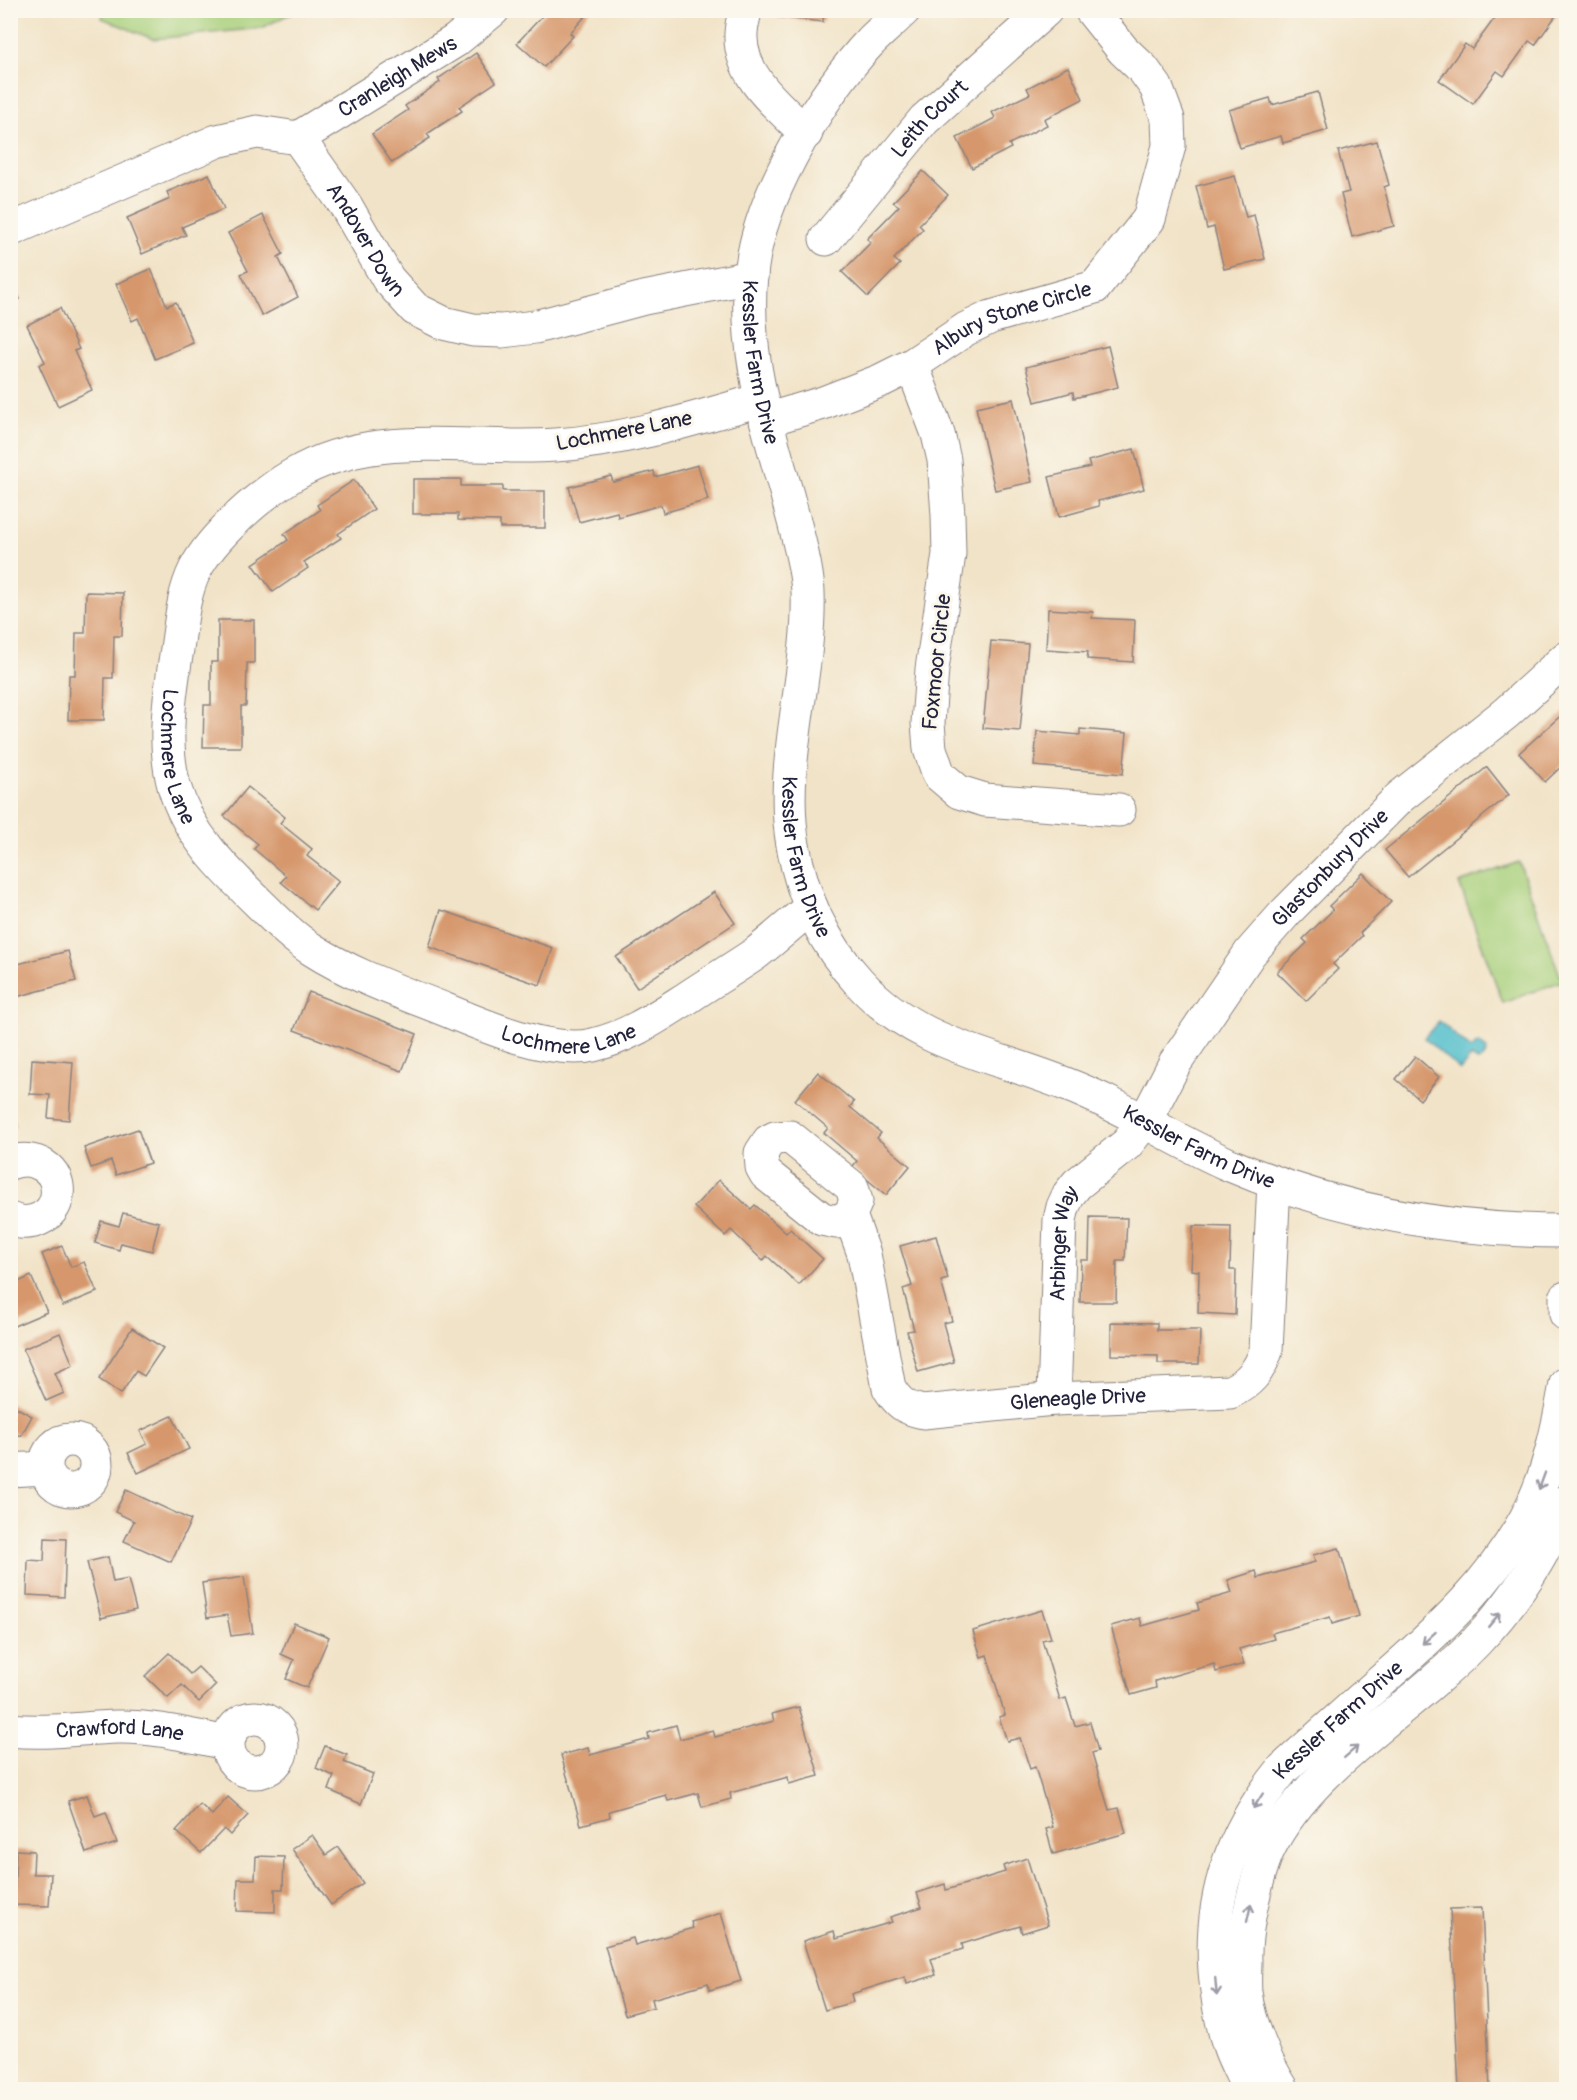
<svg xmlns="http://www.w3.org/2000/svg" width="1577" height="2100" font-family="Pangolin,sans-serif">
<style>
.green{fill:#a7cf7a;stroke:#64785a;stroke-width:1.5}
.water{fill:#50bdca;stroke:#397082;stroke-width:1.5}
.building{fill:#d6976c}
.lines{fill:none;stroke-linecap:round;stroke-linejoin:round}
.minor-casing{stroke:#8a8281;stroke-width:35}
.minor{stroke:#fff;stroke-width:33}
.oneway{stroke:#9c9ca7}
.labels{text-anchor:middle;dominant-baseline:central;stroke-width:6;stroke-linejoin:round;paint-order:stroke}
.street-label{font-size:21px;fill:#22223b;stroke:#fbf7ec}
</style>
<rect width="100%" height="100%" fill="#fbf7ec"/>
<filter id="ink" filterUnits="userSpaceOnUse"><feTurbulence type="fractalNoise" baseFrequency=".0167" numOctaves="2"/><feDisplacementMap in="SourceGraphic" scale="12" xChannelSelector="R" yChannelSelector="G"/><feConvolveMatrix kernelMatrix="1 2 1 2 8 2 1 2 1" color-interpolation-filters="sRGB"/></filter>
<filter id="wash" filterUnits="userSpaceOnUse"><feTurbulence type="fractalNoise" baseFrequency=".008" numOctaves="4" result="noise"/><feDisplacementMap in="SourceGraphic" scale="24" xChannelSelector="R" yChannelSelector="G"/><feGaussianBlur stdDeviation="1.35" result="paint"/><feColorMatrix in="noise" values="0 0 0 0 0 0 0 0 0 0 0 0 0 0 0 0 0 1.4 0 .05"/><feComposite in="paint" operator="in"/></filter>
<g filter="url(#wash)">
<rect width="100%" height="100%" fill="#f1e3c7"/>
<g class="green">
<path d="M104,11v-1l191,1 -33,17 -109,11 -51,-21z"/>
<path d="M1519,862l43,119 -59,22 -44,-120z"/>
</g>
<path class="water" d="M1439,1021l32,28 7,-6 9,6 -2,7 -7,5 -7,-4 -11,13 -36,-32z"/>
<g id="blocks">
<g class="building">
<path d="M543,10h48l-21,23 3,3 -29,31 -27,-24 28,-30z"/>
<path d="M777,10h47l-1,12 -47,-5z"/>
<path d="M1506,10h54l-25,35 -6,-4 -25,35 -7,-5 -24,33 -34,-24 26,-36 7,5 25,-34 4,3z"/>
<path d="M476,53l20,29 -37,25 3,4 -35,23 3,4 -38,25 -20,-29 36,-24 -3,-4 35,-24 -2,-3z"/>
<path d="M1068,67l15,32 -39,20 3,6 -38,19 2,4 -39,20 -15,-30 38,-20 -3,-6 38,-18 -3,-6z"/>
<path d="M1318,92l10,38 -45,13 -2,-7 -41,12 -11,-38 41,-12 2,7z"/>
<path d="M1377,141l12,44 -5,2 10,39 -42,11 -11,-43 8,-2 -11,-41z"/>
<path d="M923,171l25,24 -29,30 4,4 -29,30 6,5 -32,33 -26,-25 29,-30 -4,-3 32,-33 -6,-4z"/>
<path d="M209,174l15,35 -42,18 4,8 -44,19 -15,-36 43,-19 -3,-7z"/>
<path d="M1235,176l11,41 8,-2 11,44 -41,10 -10,-42 -7,2 -11,-43z"/>
<path d="M263,215l20,39 -5,3 20,40 -36,19 -21,-42 7,-3 -20,-38z"/>
<path d="M151,269l16,37 9,-4 17,41 -38,16 -17,-41 -6,3 -16,-37z"/>
<path d="M10,282l10,17 -10,5z"/>
<path d="M60,308l19,41 -5,2 18,39 -34,16 -19,-41 6,-3 -18,-37z"/>
<path d="M1108,346l10,41 -44,11 -1,-6 -38,10 -9,-35z"/>
<path d="M1013,399l19,83 -37,8 -19,-83z"/>
<path d="M1134,449l10,40 -46,12 1,5 -40,11 -10,-40 41,-10 -2,-6z"/>
<path d="M698,465l10,35 -45,13 -2,-8 -43,12 -1,-5 -38,10 -10,-35 42,-11 2,6 41,-11 1,6z"/>
<path d="M413,479h48v7h42v5h42v37h-45v-7l-42,-1v-6h-45z"/>
<path d="M354,480l20,29 -36,25 3,4 -37,24 4,6 -35,24 -20,-28 35,-24 -4,-6 36,-24 -3,-5z"/>
<path d="M86,592l37,1 -1,43h-8l-1,42h-8l-1,42h-36l1,-45h6l1,-42h9z"/>
<path d="M1048,609l45,3 -1,6 43,2 -2,42 -46,-3 1,-7 -42,-3z"/>
<path d="M218,620h36v43h-7l-1,43h-5v41h-38l1,-42h7v-43h7z"/>
<path d="M991,641l37,3 -8,87 -37,-3z"/>
<path d="M1566,711v51l-21,20 -26,-29z"/>
<path d="M1080,729l47,4 -4,41 -89,-8 3,-35 43,4z"/>
<path d="M1487,767l22,28 -101,82 -23,-27z"/>
<path d="M248,787l37,30 -5,6 32,26 -5,7 32,25 -24,29 -34,-28 5,-6 -32,-27 4,-5 -34,-28z"/>
<path d="M1363,873l28,29 -31,31 2,3 -29,28 5,5 -32,32 -29,-29 30,-29 -4,-4 30,-29 -4,-4z"/>
<path d="M714,892l21,31 -98,65 -21,-31z"/>
<path d="M441,910l112,38 -13,37 -111,-38z"/>
<path d="M68,951l8,30 -60,16 -6,-22v-9z"/>
<path d="M309,992l108,42 -15,37 -108,-41z"/>
<path d="M1415,1056l24,21 -19,23 -24,-21z"/>
<path d="M32,1059l41,3 -4,58 -21,-2 2,-23 -20,-1z"/>
<path d="M818,1072l36,30 -4,5 31,26 -4,5 33,28 -24,29 -34,-28 5,-6 -33,-28 4,-5 -33,-28z"/>
<path d="M10,1110l6,16 -6,2z"/>
<path d="M138,1129l12,34 -34,12 -5,-14 -20,7 -7,-20z"/>
<path d="M719,1180l32,29 4,-4 31,28 4,-4 33,30 -24,26 -32,-29 -4,5 -32,-31 -6,6 -31,-29z"/>
<path d="M123,1213l36,9 -7,29 -31,-8 -2,7 -24,-7 6,-22 18,5z"/>
<path d="M1090,1217l37,1 -2,43h-8l-1,41h-36l1,-42h8z"/>
<path d="M1193,1226l38,1 -1,43h6l-1,45 -37,-2 1,-42 -8,-1z"/>
<path d="M936,1236l12,43 -7,2 11,40 -9,2 11,39 -36,10 -11,-41 7,-1 -11,-41 9,-3 -12,-40z"/>
<path d="M62,1246l9,21 13,-5 13,30 -34,14 -21,-52z"/>
<path d="M10,1275l4,9 17,-8 16,36 -33,14 -4,-7z"/>
<path d="M1111,1322l46,1v7h43l-1,34h-41v-8l-47,-1z"/>
<path d="M132,1328l31,20 -19,28 -8,-5 -15,23 -22,-15z"/>
<path d="M60,1333l13,32 -18,8 9,20 -18,8 -23,-52z"/>
<path d="M10,1404l22,12 -11,20 -11,-5z"/>
<path d="M172,1416l17,33 -51,24 -10,-20 19,-9 -7,-13z"/>
<path d="M126,1490l65,30 -20,42 -47,-21 10,-20 -19,-9z"/>
<path d="M45,1538l21,1 -2,58 -37,-2 1,-35 16,1z"/>
<path d="M1339,1548l20,68 -27,8 -2,-7 -58,16 2,6 -35,10 5,15 -28,8 -2,-8 -59,17 1,7 -25,7 -20,-69 29,-8 2,8 57,-16 -2,-7 35,-10 -4,-13 28,-9 2,7 57,-16 -2,-7z"/>
<path d="M108,1557l5,25 15,-3 8,31 -35,8 -14,-56z"/>
<path d="M244,1577l9,56 -22,3 -4,-21 -20,3 -5,-35z"/>
<path d="M1042,1610l9,28 -9,2 18,60 6,-2 9,28 15,-4 8,29 -6,2 17,57 10,-2 7,25 -73,21 -7,-25 7,-2 -18,-60 -5,2 -10,-31 -13,3 -8,-24 6,-2 -18,-60 -6,2 -8,-26z"/>
<path d="M294,1623l35,14 -22,51 -21,-9 8,-19 -13,-6z"/>
<path d="M169,1653l21,21 8,-7 18,18 -17,17 -17,-17 -14,13 -23,-22z"/>
<path d="M799,1707l20,69 -30,8 -1,-7 -58,16 1,6 -29,8 -4,-14 -30,8 -2,-6 -57,16 1,6 -29,8 -20,-70 27,-7 2,7 59,-16 -1,-6 28,-8 4,14 33,-9 2,7 59,-16 -2,-7z"/>
<path d="M325,1746l22,9 -3,7 29,12 -12,30 -32,-14 5,-14 -18,-8z"/>
<path d="M87,1795l8,21 11,-4 11,31 -31,10 -18,-52z"/>
<path d="M228,1797l20,18 -18,20 -6,-6 -23,24 -25,-22 24,-27 12,11z"/>
<path d="M312,1835l14,20 12,-8 25,36 -32,22 -39,-56z"/>
<path d="M16,1850l18,1 -1,23h18l-2,32 -35,-1z"/>
<path d="M256,1856l28,1 -1,32h-8v23l-38,-1 1,-32h17z"/>
<path d="M1027,1858l21,67 -26,8 -2,-7 -58,18 1,5 -32,10 5,16 -29,9 -2,-7 -54,17 2,8 -28,8 -22,-69 31,-10 2,8 56,-17 -2,-5 32,-10 -5,-14 28,-9 1,6 59,-18 -2,-6z"/>
<path d="M1482,1908l8,182h-31l-9,-181z"/>
<path d="M721,1913l20,68 -31,9 -2,-7 -56,16 2,8 -29,8 -20,-69 28,-8 2,7 58,-17 -2,-6z"/>
</g>
</g>
</g>
<g filter="url(#ink)">
<use href="#blocks" fill-opacity="0" stroke="#8a8281" stroke-width="1.5"/>
<g class="lines">
<defs>
<g id="minor">
<path d="M745,10c-1,8 -4,16 -4,24 -2,42 37,72 65,99"/>
<path id="s1" d="M904,10c-11,11 -23,21 -33,31 -48,51 -104,145 -117,213 -15,81 11,164 33,241 7,27 20,70 21,97 3,83 -30,172 -15,253 9,51 31,99 66,137 58,64 133,72 209,103 57,22 107,56 162,80 107,46 221,66 336,66"/>
<path id="s2" d="M298,138l157,-97 38,-31"/>
<path id="s3" d="M10,230l207,-89 40,-9 41,6 48,68 42,73 27,30 28,14 30,7 29,1 33,-4 109,-29 107,-21"/>
<path id="s4" d="M826,239l98,-119 122,-110"/>
<path d="M912,365l26,69 6,26 4,55 1,39 -17,115 -4,54 2,26 9,26 20,17 26,8 134,10"/>
<path id="s5" d="M760,400c-66,19 -136,41 -205,45 -90,6 -180,-18 -262,30 -32,19 -81,61 -98,95 -12,24 -14,53 -18,79 -7,44 -15,93 -3,137 15,51 53,86 90,122 15,15 31,31 49,42 41,26 88,42 133,60 38,16 107,45 147,35 35,-8 64,-28 94,-47 22,-15 46,-29 68,-44 19,-15 37,-31 56,-47"/>
<path id="s6" d="M766,420l57,-17 59,-23 30,-15 54,-36 25,-12 104,-30 54,-68 20,-73 -1,-27 -12,-32 -13,-18 -20,-19 -32,-40"/>
<path d="M10,1163c23,-9 51,5 47,33 -3,22 -28,32 -47,23"/>
<path id="s7" d="M850,1215l-13,7 -15,-3 -56,-45 -4,-7 -1,-14 8,-12 6,-3 15,-1 62,50 4,14 -6,14 14,39 25,134c10,16 16,20 34,24l131,-13 176,-7c19,-9 29,-20 36,-41l8,-169"/>
<path d="M1566,1298v16"/>
<path id="s8" d="M1054,1399l6,-179 3,-13 6,-13 8,-10 50,-40 18,-23 30,-58 75,-110 36,-41 114,-115 106,-84 60,-55"/>
<circle cx="71" cy="1465" r="25"/>
<path d="M10,1470l35,-2"/>
<circle cx="255" cy="1745" r="27"/>
<path id="s9" d="M10,1730c36,4 71,-2 107,-3 37,-1 74,9 110,16"/>
<path id="s10" d="M1249,2090c-6,-14 -14,-28 -19,-42 -9,-25 -13,-51 -15,-77 -6,-78 19,-142 68,-202 35,-32 70,-63 106,-95 52,-46 103,-93 137,-156 22,-41 32,-89 40,-134"/>
<path d="M1283,2090c-17,-26 -34,-67 -38,-98 -1,-10 0,-21 0,-31 -1,-22 3,-42 8,-63 4,-16 8,-33 15,-48 40,-83 144,-141 208,-208 39,-41 69,-87 90,-140"/>
</g>
</defs>
<use href="#minor" class="minor-casing"/>
<use href="#minor" class="minor"/>
</g>
<defs><path id="oneway-shaft" d="M-6 0H5M1.5-3L5.5 0L1.5 3" fill="none" stroke-width="1.6" stroke-linecap="round" stroke-linejoin="round" transform="scale(1.5)"/></defs>
<g class="oneway">
<use href="#oneway-shaft" transform="translate(1542 1481) rotate(110)"/>
<use href="#oneway-shaft" transform="translate(1494 1620) rotate(-50)"/>
<use href="#oneway-shaft" transform="translate(1429 1638) rotate(138)"/>
<use href="#oneway-shaft" transform="translate(1351 1752) rotate(-41)"/>
<use href="#oneway-shaft" transform="translate(1258 1801) rotate(123)"/>
<use href="#oneway-shaft" transform="translate(1249 1913) rotate(-77)"/>
<use href="#oneway-shaft" transform="translate(1216 1987) rotate(85)"/>
</g>
</g>
<g class="labels">
<g class="street-label">
<text stroke="none"><textPath href="#s2" startOffset="117">Cranleigh Mews</textPath></text>
<text stroke="none"><textPath href="#s4" startOffset="159">Leith Court</textPath></text>
<text stroke="none"><textPath href="#s3" startOffset="430">Andover Down</textPath></text>
<text stroke="none"><textPath href="#s6" startOffset="268">Albury Stone Circle</textPath></text>
<text stroke="none"><textPath href="#s1" startOffset="400">Kessler Farm Drive</textPath></text>
<text transform="translate(624 431) rotate(-11)">Lochmere Lane</text>
<text transform="translate(937 662) rotate(-84)">Foxmoor Circle</text>
<text stroke="none"><textPath href="#s5" startOffset="806">Lochmere Lane</textPath></text>
<text stroke="none"><textPath href="#s1" startOffset="904">Kessler Farm Drive</textPath></text>
<text stroke="none"><textPath href="#s8" startOffset="628">Glastonbury Drive</textPath></text>
<text stroke="none"><textPath href="#s5" startOffset="1328">Lochmere Lane</textPath></text>
<text stroke="none"><textPath href="#s1" startOffset="1425">Kessler Farm Drive</textPath></text>
<text stroke="none"><textPath href="#s8" startOffset="156">Arbinger Way</textPath></text>
<text stroke="none"><textPath href="#s7" startOffset="646">Gleneagle Drive</textPath></text>
<text stroke="none"><textPath href="#s10" startOffset="417">Kessler Farm Drive</textPath></text>
<text stroke="none"><textPath href="#s9" startOffset="110">Crawford Lane</textPath></text>
</g>
</g>
<rect width="1577" height="2100" fill="none" stroke="#fbf7ec" stroke-width="36"/>
</svg>
